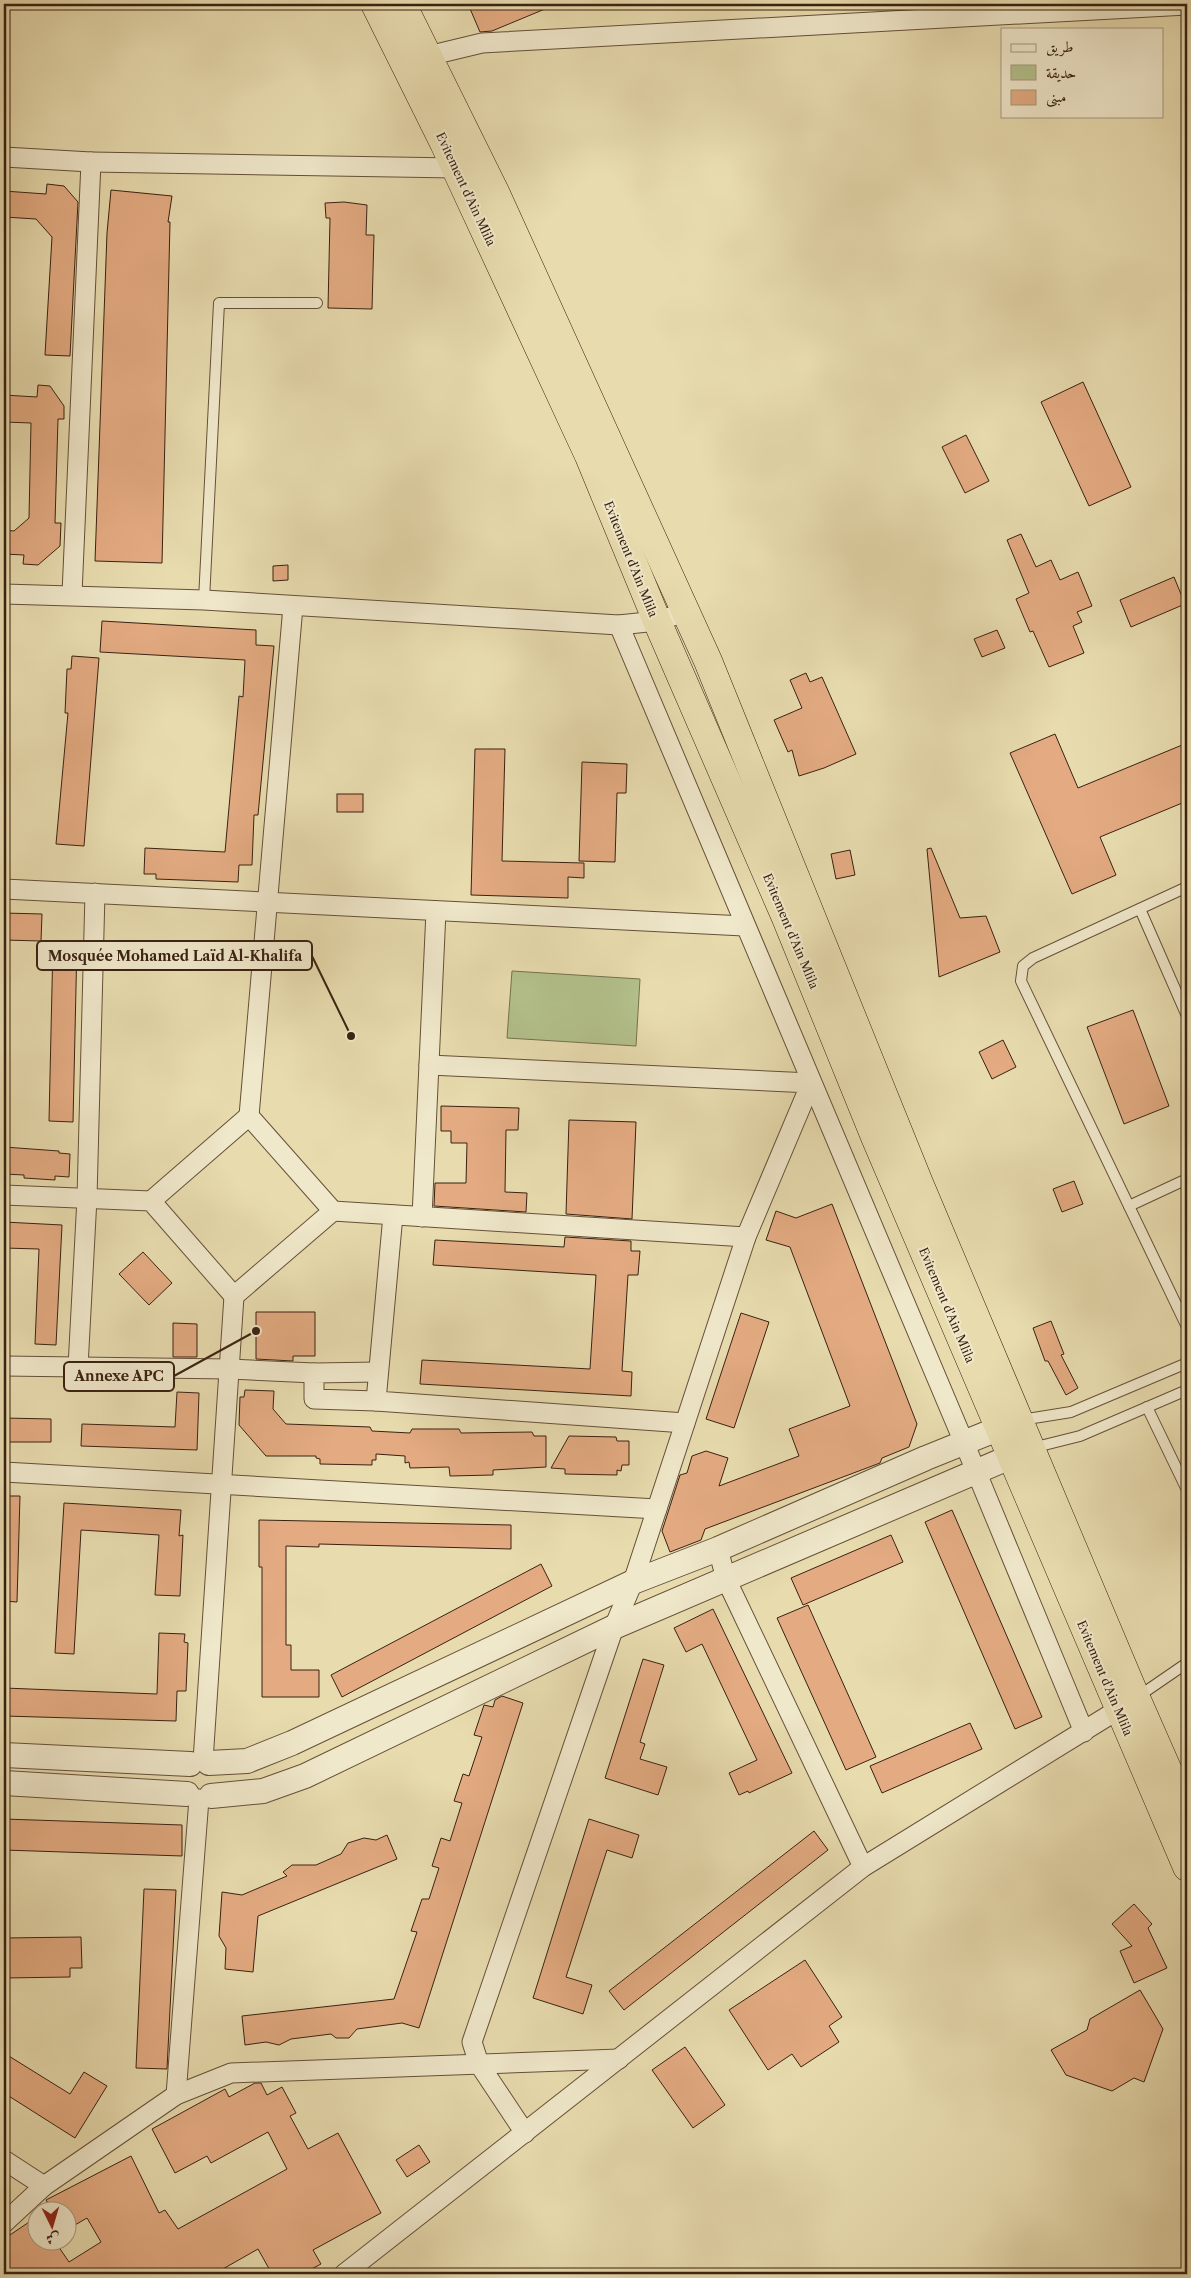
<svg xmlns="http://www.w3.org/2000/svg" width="1191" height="2278" font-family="'Libre Caslon Text',Amiri,serif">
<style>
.green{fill:#b3c18c;stroke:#76714e}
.building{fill:#e4ab82;stroke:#392111}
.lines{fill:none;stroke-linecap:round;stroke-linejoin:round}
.service-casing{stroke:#655038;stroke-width:12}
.minor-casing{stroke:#655038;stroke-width:21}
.tertiary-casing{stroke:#655038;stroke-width:26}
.trunk-casing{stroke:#392111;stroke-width:29}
.service{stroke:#f0e8cb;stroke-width:10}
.minor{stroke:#f0e8cb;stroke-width:19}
.tertiary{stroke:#f0e8cb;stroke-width:24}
.trunk{stroke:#e8dcaf;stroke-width:28}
.labels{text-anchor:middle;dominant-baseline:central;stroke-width:4;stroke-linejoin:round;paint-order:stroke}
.street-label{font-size:12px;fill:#392111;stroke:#f0e8cb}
.leader{fill:none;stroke:#392111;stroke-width:2}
.callout-dot{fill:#392111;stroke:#f0e8cb;stroke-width:2}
.callout{fill:#f0e8cb;stroke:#392111;stroke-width:2}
.callout-label{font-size:14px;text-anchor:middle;font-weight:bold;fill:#392111}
</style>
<rect width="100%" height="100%" fill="#e8dcaf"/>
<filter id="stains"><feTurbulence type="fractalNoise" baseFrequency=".004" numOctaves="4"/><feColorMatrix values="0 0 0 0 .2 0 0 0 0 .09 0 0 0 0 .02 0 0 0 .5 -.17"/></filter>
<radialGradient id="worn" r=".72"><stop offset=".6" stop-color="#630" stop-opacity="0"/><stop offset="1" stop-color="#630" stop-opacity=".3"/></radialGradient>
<path class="green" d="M512,971l128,8 -4,67 -129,-8z"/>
<g class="building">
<path d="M468,4h89l-65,27 -12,1z"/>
<path d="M47,184l17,2 14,16 -8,154 -25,-1 7,-118 -16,-18 -32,-2v-26l42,3z"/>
<path d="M111,190l61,6 -4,26h2l-8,341 -67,-2 12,-328z"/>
<path d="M344,202l23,3 -1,30h8l-2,74 -44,-1 2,-90h-4l-1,-15z"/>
<path d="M1083,382l48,105 -42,19 -48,-104z"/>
<path d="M38,385l12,1 14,20v13h-6l-3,104h6l-1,23 -22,19 -15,-1 1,-9 -20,-1v-24l10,1 15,-13 2,-95 -27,-1v-27l33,2z"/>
<path d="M966,435l23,46 -24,12 -23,-46z"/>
<path d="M1021,534l15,33 15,-7 9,20 18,-8 14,34 -15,6 5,10 -9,4 11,27 -35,14 -16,-36 -3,1 -14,-33 13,-6 -22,-53z"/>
<path d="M288,565v15l-15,1v-15z"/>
<path d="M1174,577l11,27 -54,23 -11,-27z"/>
<path d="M102,621l154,9v15l18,1 -16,169h-4l-2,50h-13l-1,17 -82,-3v-5h-12l1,-26 80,4 14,-156 4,1 2,-37 -145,-8z"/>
<path d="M997,630l8,18 -23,9 -8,-18z"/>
<path d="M72,656l27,2 -15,188 -28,-2 12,-131h-3l2,-44h4z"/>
<path d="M806,673l4,9 12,-5 34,77 -32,14 -25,8 -7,-26 -4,2 -14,-32 28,-12 -12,-28z"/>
<path d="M1055,734l23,54 109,-45v58l-87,36 16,38 -44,19 -62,-141z"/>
<path d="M475,749h30l-3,112 82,2v15l-16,-1v21l-97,-3z"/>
<path d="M582,762l45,2 -1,29h-9l-2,69 -36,-1z"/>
<rect x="337" y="794" width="26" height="18"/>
<path d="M931,848l29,70 26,-2 14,36 -61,25 -12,-128z"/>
<path d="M850,850l5,25 -19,4 -5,-25z"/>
<path d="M4,913l38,1 -1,27 -37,-1z"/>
<path d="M53,943h24l-4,179 -24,-1z"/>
<path d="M1133,1010l36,96 -45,18 -37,-97z"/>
<path d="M1003,1040l13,27 -24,12 -13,-27z"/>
<path d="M441,1106l78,2 -1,22h-12l-1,62 22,1 -1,19 -92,-6 1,-23h31l1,-40h-16v-12h-10z"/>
<path d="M569,1120l67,2 -4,97 -66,-5z"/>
<path d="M4,1147l55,4v2l11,1 -1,23 -14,-1v4l-31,-2v-3l-20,-1z"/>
<path d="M1074,1181l9,23 -21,8 -9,-23z"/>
<path d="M832,1204l85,220 -8,23 -27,11 -2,5 -175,66 -4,11 -31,12 -8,-21 18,-56 7,-2 5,-17 14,-5 22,7 -9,28 80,-30 -10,-27 61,-23 -60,-159 -24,-7 10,-29 20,7z"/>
<path d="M4,1222l58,3 -6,120 -21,-1 4,-95 -35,-1z"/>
<path d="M565,1237l66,4v10h9l-2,24h-10l-6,96 10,1 -1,24 -211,-12 2,-24 168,9 6,-94 -163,-10 2,-25 129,7z"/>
<path d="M143,1252l29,31 -23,22 -30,-31z"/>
<path d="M256,1312h59v44h-22v5l-37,-2z"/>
<path d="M741,1313l28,9 -35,106 -28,-9z"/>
<path d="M1051,1321l13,33 -3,1 17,33 -12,7 -18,-34h-3l-12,-33z"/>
<path d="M173,1323l24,1v33h-24z"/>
<path d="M245,1390l29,1 -1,18 13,15 84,3 2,4 38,2 2,-4h47l2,4 71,-1 2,4h12v31l-53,3v5l-43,1 -1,-9 -39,1 -1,-6 -4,1v-7l-29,-2v6h-4v5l-52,-1v-5l-4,-1v-2h-50l-27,-31 1,-28h4z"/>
<path d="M177,1392l22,1 -2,57 -116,-4 1,-22 93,3z"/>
<path d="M4,1418l47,1v23h-47z"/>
<path d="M569,1436l47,1 1,4h12v24h-7l-1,6 -4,-1v5l-52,-1v-5l-14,-1z"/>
<path d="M4,1496h16l-3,106 -13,-1z"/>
<path d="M64,1503l117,7 -2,26 4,-1 -3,61 -25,-1 4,-60 -78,-5 -7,124 -19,-1z"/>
<path d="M952,1510l90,207 -27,12 -90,-207z"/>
<path d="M259,1520l252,5v24l-192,-5v3l-33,-1v99h5v25h28v27h-57v-130h-3z"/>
<path d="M891,1535l12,27 -100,43 -12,-27z"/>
<path d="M541,1564l11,22 -210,111 -11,-22z"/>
<path d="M808,1605l68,152 -30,13 -69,-152z"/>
<path d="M713,1609l79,164 -43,20 -1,-2 -9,4 -10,-22 28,-13 -55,-116 -16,8 -12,-24z"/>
<path d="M159,1633l26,1 -1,8 4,1 -2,48h-9l-1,30 -172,-5v-28l153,6z"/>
<path d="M643,1659l21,6 -24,77 5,2 -5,15 27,8 -9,28 -53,-17z"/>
<path d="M502,1696l21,7 -104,325 -17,-5 -45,6 -8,9h-13l-5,-4 -40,5 -12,6 -13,-3 -21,3 -3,-29 152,-17 23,-67 -6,-1 11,-32h7l10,-31 -7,-2 9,-28 9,3 12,-38 -8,-2 9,-27 6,2 13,-39 -8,-2 10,-30 9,2 2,-7z"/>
<path d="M970,1723l12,26 -100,44 -12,-27z"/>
<path d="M4,1819l178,6v31l-178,-6z"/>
<path d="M589,1819l50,16 -7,23 -25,-8 -41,127 26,8 -9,29 -50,-16z"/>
<path d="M814,1831l14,19 -204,160 -15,-19z"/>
<path d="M387,1835l10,24 -139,57 -5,56 -28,-3 1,-21 -7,-12 3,-44 20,3 45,-19 -4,-4 9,-7h24l25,-11 7,-11 16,-5 12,2z"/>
<path d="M144,1889l32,1 -9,179 -31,-1z"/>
<path d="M1134,1904l18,20 -4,4 19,40 -33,15 -14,-32 12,-5 -20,-22z"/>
<path d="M81,1937l1,31h-12v9l-66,1v-40z"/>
<path d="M805,1960l37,57 -13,9 10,16 -38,25 -9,-13 -24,16 -39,-60z"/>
<path d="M1140,1990l23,39 -19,53 -10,-4 -22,13 -46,-16 -15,-25 36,-20 3,-11z"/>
<path d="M685,2047l40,58 -32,23 -41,-58z"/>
<path d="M4,2053l66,41 14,-22 23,14 -32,52 -71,-45z"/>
<path d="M255,2083h6l6,12 15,-8 14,26 -6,3 18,33 30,-16 43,80 -68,37 8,14 -19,10h-30l-14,-25 -44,25h-210v-35l34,-23v24h16l15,22 32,-20 -14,-24 -19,11v-19h-16l-6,-10 85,-44 28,57 6,-3 13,19 109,-60 -19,-37 -57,31 -4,-7 -32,17 -23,-44 73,-40 4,8z"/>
<path d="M419,2145l11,17 -23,15 -11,-17z"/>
</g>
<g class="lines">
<defs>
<g id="service">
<path d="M204,600l15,-297h98"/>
<path d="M1187,887l-154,71 -10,8 -2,15 166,346"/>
<path d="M1140,909l47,107"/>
<path d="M1129,1206l58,-27"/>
<path d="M1147,1407l40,83"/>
<path d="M1021,1420l50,-8 116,-49"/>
<path d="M1032,1448l48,-12 107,-46"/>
<path d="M1136,1698l51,-35"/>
</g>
<g id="minor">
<path d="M417,60l11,-4 54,-13 705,-38"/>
<path d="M4,157l87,5 -19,432"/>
<path d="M91,162l365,6"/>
<path d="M4,594l200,6 415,25 38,-4 29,-9"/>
<path d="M619,625l357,846 108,261"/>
<path d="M4,889l740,37"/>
<path d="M429,1065l382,18 -65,154 -113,345 -19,45 -142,415 7,22 46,69"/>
<path d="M249,1116l44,-510"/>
<path d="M4,1195l147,6 98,-85 84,95 -99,85 -83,-95"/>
<path d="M333,1211l413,26"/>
<path d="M393,1215l-17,186 309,22"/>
<path d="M422,1217l14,-306"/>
<path d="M4,1366l226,3 84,4"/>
<path d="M78,1367l9,-169 8,-305"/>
<path d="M376,1401l-62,-2v-26l64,-1"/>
<path d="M4,1472l653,37"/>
<path d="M718,1549l8,30 137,288"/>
<path d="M203,1761l31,-465"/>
<path d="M176,2095l23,-296"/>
<path d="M4,2160l40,26"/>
<path d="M4,2223l40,-37 132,-91 55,-22 388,-14"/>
<path d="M344,2274l519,-407 266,-164"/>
</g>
<g id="tertiary">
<path d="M4,1755l186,9"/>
<path d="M209,1763l38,-2 45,-18 341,-161 85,-33 208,-91 89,-36"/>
<path d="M4,1783l183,11"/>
<path d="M211,1796l52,-5 42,-15 309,-149 415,-178"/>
</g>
<g id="trunk">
<path d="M375,4l69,139 145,313 68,165 129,297 89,219 312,730"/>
<path d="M402,4l94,190 212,467 211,522 217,515 51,116"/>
</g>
</defs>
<use href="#service" class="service-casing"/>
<use href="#minor" class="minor-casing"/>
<use href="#tertiary" class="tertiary-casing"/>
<use href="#trunk" class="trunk-casing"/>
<use href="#service" class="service"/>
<use href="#minor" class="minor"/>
<use href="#tertiary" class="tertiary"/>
<use href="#trunk" class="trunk"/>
</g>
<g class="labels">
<g class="street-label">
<text transform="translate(466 189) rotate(65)">Evitement d'Ain Mlila</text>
<text transform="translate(631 559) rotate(68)">Evitement d'Ain Mlila</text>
<text transform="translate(791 931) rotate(67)">Evitement d'Ain Mlila</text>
<text transform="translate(947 1305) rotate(67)">Evitement d'Ain Mlila</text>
<text transform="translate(1105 1678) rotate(67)">Evitement d'Ain Mlila</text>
</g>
</g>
<path class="leader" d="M351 1036L312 956M256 1331L174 1376"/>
<g class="callout-dot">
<circle cx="351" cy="1036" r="5"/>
<circle cx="256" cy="1331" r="5"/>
</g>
<g class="callout">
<rect x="37" y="941" width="275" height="29" rx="5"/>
<rect x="64" y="1362" width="110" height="29" rx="5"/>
</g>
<g class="callout-label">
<text x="175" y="961">Mosquée Mohamed Laïd Al-Khalifa</text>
<text x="119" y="1381">Annexe APC</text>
</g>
<rect width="1191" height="2278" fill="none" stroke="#e8dcaf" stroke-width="20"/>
<rect x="5" y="5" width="1181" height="2268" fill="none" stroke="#392111" stroke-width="2.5"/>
<rect x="10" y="10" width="1171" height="2258" fill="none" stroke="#392111"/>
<rect x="1001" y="28" width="162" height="90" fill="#f0e8cb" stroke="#a79881"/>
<rect x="1011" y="44" width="25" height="8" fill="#f0e8cb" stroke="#a79881"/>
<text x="1046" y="52" font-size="15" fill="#392111">طريق</text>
<rect x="1011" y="65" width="25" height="15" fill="#b3c18c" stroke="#a79881"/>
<text x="1046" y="78" font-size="15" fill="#392111">حديقة</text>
<rect x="1011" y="90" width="25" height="15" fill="#e4ab82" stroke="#a79881"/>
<text x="1046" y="102" font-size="15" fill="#392111">مبنى</text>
<g transform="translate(52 2226) rotate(175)"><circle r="24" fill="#f0e8cb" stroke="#a79881"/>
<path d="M0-4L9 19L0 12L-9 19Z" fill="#8f2418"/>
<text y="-8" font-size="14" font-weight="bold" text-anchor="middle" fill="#392111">ش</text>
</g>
<rect width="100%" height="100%" filter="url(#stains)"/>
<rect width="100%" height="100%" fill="url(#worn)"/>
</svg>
